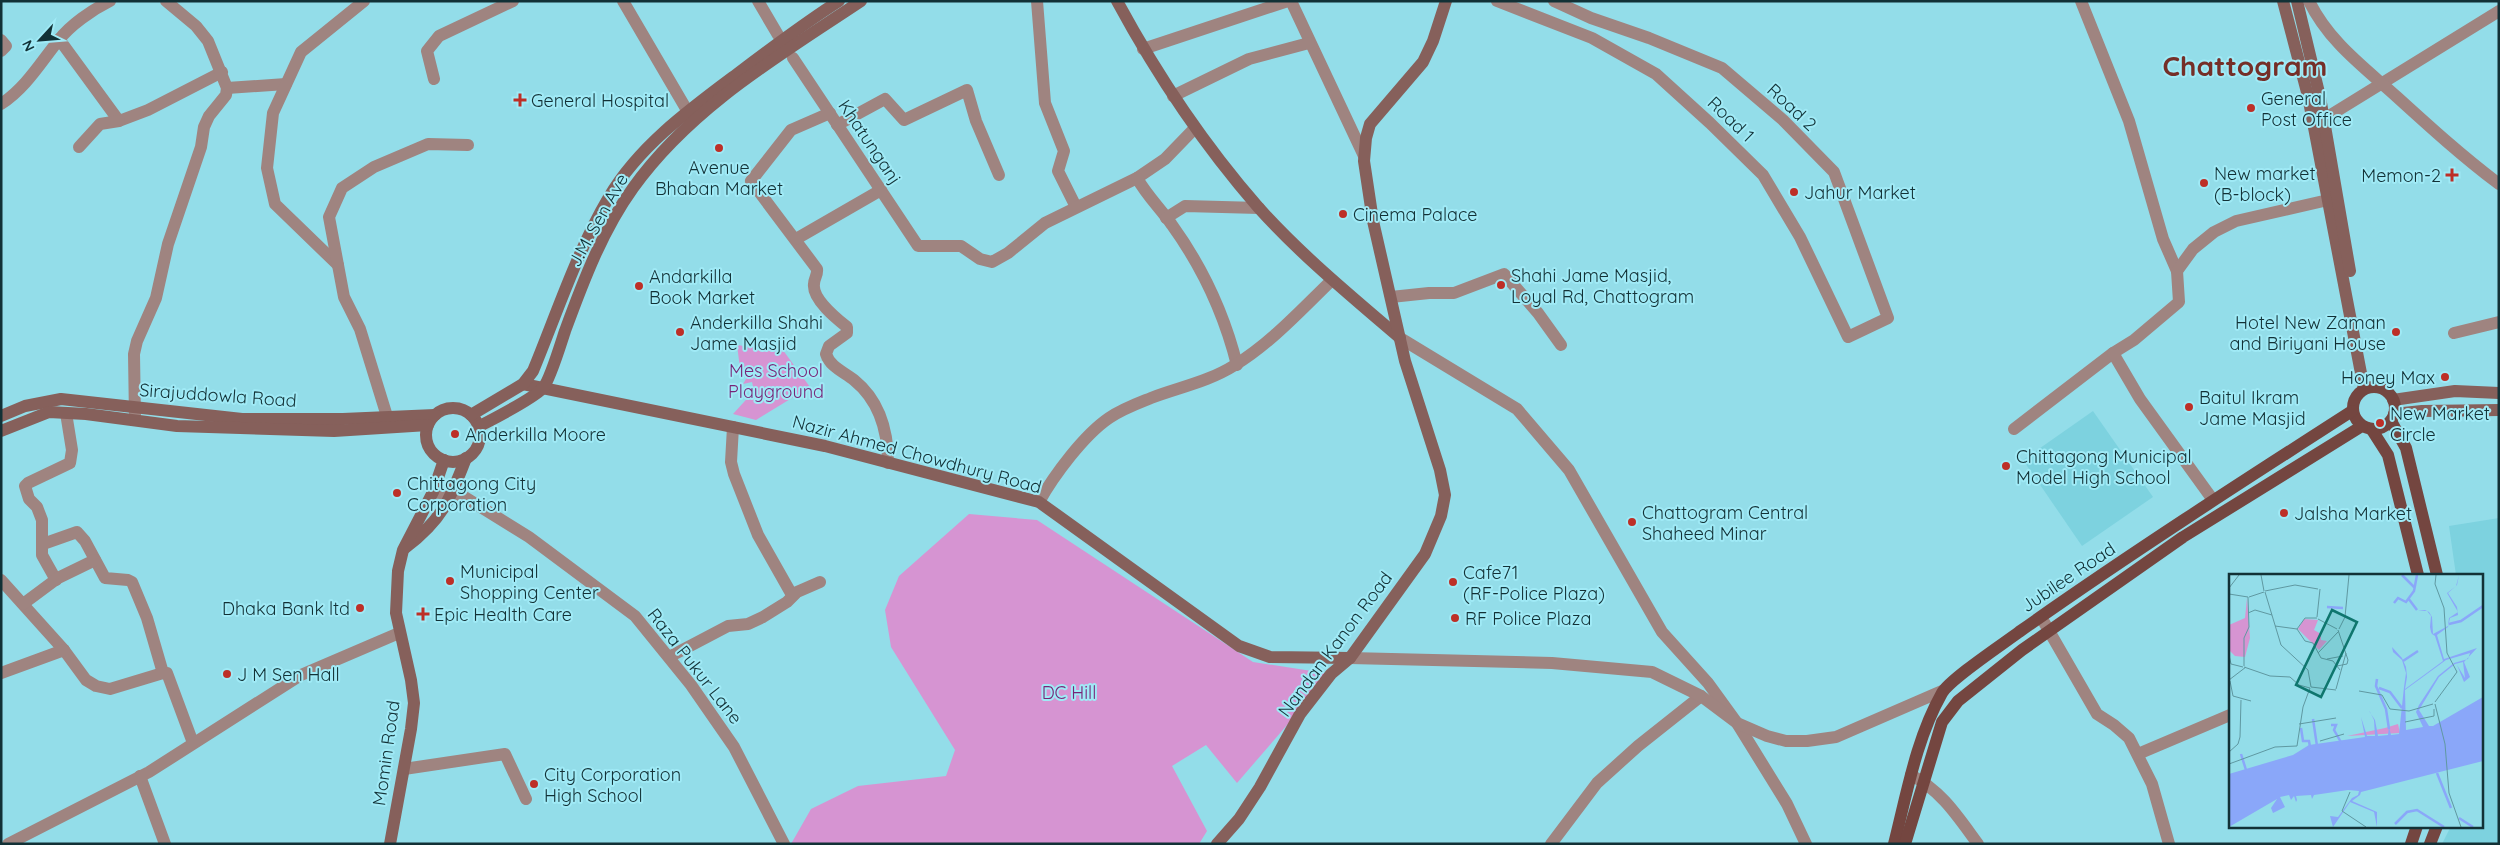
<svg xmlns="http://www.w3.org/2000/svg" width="2500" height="845" font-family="Quicksand,sans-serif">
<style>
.built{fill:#7dd2df}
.green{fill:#d694d2}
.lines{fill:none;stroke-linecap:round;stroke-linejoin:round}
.minor{stroke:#9f8480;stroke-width:12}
.tertiary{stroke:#9f8480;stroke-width:12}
.secondary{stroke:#86605b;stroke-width:12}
.primary{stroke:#744640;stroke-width:12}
.poi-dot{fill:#bd2f27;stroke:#a0eaf6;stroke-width:2}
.labels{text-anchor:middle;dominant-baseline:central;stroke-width:4;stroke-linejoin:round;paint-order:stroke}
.poi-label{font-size:18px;fill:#123136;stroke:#a0eaf6;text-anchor:start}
.street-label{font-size:18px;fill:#123136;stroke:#a0eaf6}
.park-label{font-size:18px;fill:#782577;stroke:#a0eaf6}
.town-label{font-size:28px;font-weight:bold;fill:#752f28;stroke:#a0eaf6}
.inset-river{fill:none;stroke:#8aa7f9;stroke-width:2.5}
.inset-road{fill:none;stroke:#5f98a1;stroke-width:1}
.view{fill:#0f766e;fill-opacity:0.15;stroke:#0f766e;stroke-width:2.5}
.inset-edge{fill:none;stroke:#123136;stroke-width:2.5}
</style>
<rect width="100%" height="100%" fill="#93dde9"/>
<g class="built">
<path d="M2093,411l60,86 -71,49 -59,-86z"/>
<path d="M2499,518v326h-57l9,-18h30v-251h-25l-7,-49z"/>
</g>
<g class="green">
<path d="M777,342l33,45 -54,33 -23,-6 21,-23 -2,-9 -9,2 6,-10 -9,-6 -3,-23 27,4z"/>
<path d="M969,514l68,6 216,142 78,12 -94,109 -31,-38 -34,21 35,65 -8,13h-408l20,-35 47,-23 88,-10 9,-26 -64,-103 -6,-37 14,-34z"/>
</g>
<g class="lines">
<g class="minor">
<path d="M623,1l65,111"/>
<path d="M758,1l20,34"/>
<path d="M1037,1l8,102 19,48 -6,20 18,36"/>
<path d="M1291,1l73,155"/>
<path d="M1497,1l95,37 64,36 54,49 53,52 37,62 48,100 40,-19 -54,-146 -51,-52 -61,-52 -73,-30 -58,-20 -37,-17"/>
<path d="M2081,1l48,120 34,118 14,32"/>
<path d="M59,39l60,82 29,-11 74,-38"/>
<path d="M1,40l5,6 -5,5"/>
<path d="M1143,49l145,-48"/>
<path d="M793,58l125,188h43l19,13 12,3 16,-9 37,-30 92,-45 28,-19 30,-31"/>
<path d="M434,79l-7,-28 12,-15 74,-35"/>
<path d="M227,88l59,-4"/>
<path d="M1173,96l76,-37 60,-16"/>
<path d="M1,104c24,-15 40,-42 57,-63 12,-16 34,-31 52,-40"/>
<path d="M830,113l-39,17 -40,51 66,88c1,6 -3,9 -3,15 -2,15 23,35 33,43v6l-18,13 -3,8c4,13 18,18 28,26 26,21 34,51 34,83"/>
<path d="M2324,119l175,-108"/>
<path d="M837,125l48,-26 19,21 63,-30 9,31 23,54"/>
<path d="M79,147l21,-23 19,-3"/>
<path d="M1137,178c10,18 24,31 35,47 31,43 52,88 65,140"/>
<path d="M1166,218l19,-12 74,2"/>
<path d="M796,239l85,-49"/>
<path d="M338,265l-63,-61 -8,-36 6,-55 28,-61 63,-51"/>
<path d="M1391,297l38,-4h25l50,-19 34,39 23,32"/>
<path d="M2454,333l45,-11"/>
<path d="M135,418l-1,-64 3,-13 19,-43 12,-54 33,-97 3,-20 5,-11 17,-21 1,-7 -19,-47 -12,-15 -30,-25"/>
<path d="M390,426l-30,-97 -16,-32 -15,-80 13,-29 32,-21 54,-23 40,1"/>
<path d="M733,427l-2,35 3,12 24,61 34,60"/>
<path d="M2014,429l99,-76"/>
<path d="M433,492l30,4 66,41 106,79 56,69 43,62 50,97"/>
<path d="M2213,500l-73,-101 -27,-46 21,-13 45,-38 -2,-31 16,-22 21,-17 22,-11 92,-21"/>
<path d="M1039,502c15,-27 45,-67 70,-84 13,-9 27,-14 42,-20 29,-11 57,-16 84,-33 36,-22 67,-56 97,-85"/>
<path d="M43,544l34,-12 8,9 20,37 23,2 4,2 15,36 16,55"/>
<path d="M1,580l63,70 22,30 10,6 14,3 53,-16h4l26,70"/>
<path d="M56,580l-14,-25v-35l-5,-13 -8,-8 -4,-13 3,-3 42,-20 2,-13 -6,-37"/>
<path d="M23,604l35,-26 37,-18"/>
<path d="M2041,617l56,97 17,11 15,13 23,46 17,60"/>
<path d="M669,657l59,-31 20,-2 15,-7 24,-15 10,-10 23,-10"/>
<path d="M1,673l63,-23"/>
<path d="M2138,754l92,-39"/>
<path d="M404,769l101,-15 21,45"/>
<path d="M1911,775c31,16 47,42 67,69"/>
<path d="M140,776l25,68"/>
<path d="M1551,844l46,-61 41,-37 63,-50"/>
</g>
<g class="tertiary">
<path d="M2309,1c20,41 55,66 88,96 33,30 66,60 102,87"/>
<path d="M1400,338l117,71 52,61 93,162 46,51 29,40 50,81 19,40"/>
<path d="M1350,658l202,5 100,9 49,24 36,27 30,13 19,5h21l29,-4 106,-46"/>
<path d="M8,844l141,-72 152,-97 98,-42"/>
</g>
<g class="secondary">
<path d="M1117,1c40,74 86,143 141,206 43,48 93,89 142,131"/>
<path d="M2283,1l25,95 56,293"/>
<path d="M2297,1l23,96 30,174"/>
<path d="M523,384l302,62 214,56 200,144 31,11 80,1"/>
<path d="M2393,400l62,-9 44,2"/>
<circle cx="453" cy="435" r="27"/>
<path d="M2394,414l28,-3 77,-1"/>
<path d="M471,415l52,-31 10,-13c24,-58 44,-120 76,-174 30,-51 81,-88 128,-123 33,-25 66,-50 102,-73"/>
<path d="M1,416l24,-10 36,-7 181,20h101l92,-4"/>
<path d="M478,427c15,-8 55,-28 65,-39 7,-8 18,-45 22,-57 18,-49 37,-100 68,-143 58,-81 147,-133 228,-187"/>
<path d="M1,431l48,-19 37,2 91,12 157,5 94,-6"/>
<path d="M405,548c37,-28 45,-48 61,-90"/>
<path d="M390,844l21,-115 3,-26 -3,-23 -15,-67 2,-42 5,-21 30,-58 11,-32"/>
<path d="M1217,844l22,-25 21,-32 40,-73 31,-40 19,-16 75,-104 16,-38 4,-21 -5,-25 -35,-109 -32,-140 -9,-60 2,-23 4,-14 53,-62 10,-21 13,-40"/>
</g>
<g class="primary">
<circle cx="2374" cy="408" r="21"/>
<path d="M2391,421l15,27 31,127"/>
<path d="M2372,430l16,25 30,120"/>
<path d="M1894,844c13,-51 22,-105 48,-151 8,-14 61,-49 77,-61 109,-77 221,-149 333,-221"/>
<path d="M1905,844l37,-122 16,-21 64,-51 161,-113 179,-111"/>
<path d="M2411,844l6,-18"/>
<path d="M2430,844l7,-18"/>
</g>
</g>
<g class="poi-dot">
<path d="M517.5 92.5h5v5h5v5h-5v5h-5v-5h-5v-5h5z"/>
<circle cx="2251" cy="108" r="5"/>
<circle cx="719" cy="148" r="5"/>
<path d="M2449.5 167.5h5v5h5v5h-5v5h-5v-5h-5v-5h5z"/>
<circle cx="2204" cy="183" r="5"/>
<circle cx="1794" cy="192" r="5"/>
<circle cx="1343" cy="214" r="5"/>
<circle cx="1501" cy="285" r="5"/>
<circle cx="639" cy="286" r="5"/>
<circle cx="680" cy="332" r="5"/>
<circle cx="2396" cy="332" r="5"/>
<circle cx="2445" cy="377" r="5"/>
<circle cx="2189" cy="407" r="5"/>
<circle cx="2380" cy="423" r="5"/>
<circle cx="455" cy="434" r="5"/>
<circle cx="2006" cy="466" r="5"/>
<circle cx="397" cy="493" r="5"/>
<circle cx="2284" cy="513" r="5"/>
<circle cx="1632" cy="522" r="5"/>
<circle cx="450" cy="581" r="5"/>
<circle cx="1453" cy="582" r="5"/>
<circle cx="360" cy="608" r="5"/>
<path d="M420.5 606.5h5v5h5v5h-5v5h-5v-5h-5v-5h5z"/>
<circle cx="1455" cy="618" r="5"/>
<circle cx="227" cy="674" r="5"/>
<circle cx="534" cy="784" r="5"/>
</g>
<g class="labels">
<g class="poi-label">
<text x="2261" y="98">General<tspan x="2261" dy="21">Post Office</tspan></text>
<text x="531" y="100">General Hospital</text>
<text x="719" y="167" text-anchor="middle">Avenue<tspan x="719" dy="21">Bhaban Market</tspan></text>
<text x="2214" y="173">New market<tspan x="2214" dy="21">(B-block)</tspan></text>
<text x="2441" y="175" text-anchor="end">Memon-2</text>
<text x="1804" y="192">Jahur Market</text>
<text x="1353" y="214">Cinema Palace</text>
<text x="1511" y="275">Shahi Jame Masjid,<tspan x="1511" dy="21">Loyal Rd, Chattogram</tspan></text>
<text x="649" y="276">Andarkilla<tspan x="649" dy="21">Book Market</tspan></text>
<text x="690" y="322">Anderkilla Shahi<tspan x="690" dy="21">Jame Masjid</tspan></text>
<text x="2386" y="322" text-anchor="end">Hotel New Zaman<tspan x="2386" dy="21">and Biriyani House</tspan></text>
<text x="2435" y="377" text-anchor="end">Honey Max</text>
<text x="2199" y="397">Baitul Ikram<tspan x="2199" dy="21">Jame Masjid</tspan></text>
<text x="2390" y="413">New Market<tspan x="2390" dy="21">Circle</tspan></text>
<text x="465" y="434">Anderkilla Moore</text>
<text x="2016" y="456">Chittagong Municipal<tspan x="2016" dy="21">Model High School</tspan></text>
<text x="407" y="483">Chittagong City<tspan x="407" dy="21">Corporation</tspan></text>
<text x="1642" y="512">Chattogram Central<tspan x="1642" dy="21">Shaheed Minar</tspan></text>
<text x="2294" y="513">Jalsha Market</text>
<text x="460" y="571">Municipal<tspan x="460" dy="21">Shopping Center</tspan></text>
<text x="1463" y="572">Cafe71<tspan x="1463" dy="21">(RF-Police Plaza)</tspan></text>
<text x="350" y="608" text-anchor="end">Dhaka Bank ltd</text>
<text x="434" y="614">Epic Health Care</text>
<text x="1465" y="618">RF Police Plaza</text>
<text x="237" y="674">J M Sen Hall</text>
<text x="544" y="774">City Corporation<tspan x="544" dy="21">High School</tspan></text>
</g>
<g class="street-label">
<text transform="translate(1792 107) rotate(43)">Road 2</text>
<text transform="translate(1731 119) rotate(44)">Road 1</text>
<text transform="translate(870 142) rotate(56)">Khatunganj</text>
<text transform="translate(598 220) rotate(-61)">J.M. Sen Ave</text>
<text transform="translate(218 395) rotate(4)">Sirajuddowla Road</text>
<text transform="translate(917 454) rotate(15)">Nazir Ahmed Chowdhury Road</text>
<text transform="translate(2068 577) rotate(-34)">Jubilee Road</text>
<text transform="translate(1335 644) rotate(-53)">Nandan Kanon Road</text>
<text transform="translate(695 666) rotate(52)">Raza Pukur Lane</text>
<text transform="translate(386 753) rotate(-82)">Momin Road</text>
</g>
<g class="park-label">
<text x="776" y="370">Mes School<tspan x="776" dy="21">Playground</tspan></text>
<text x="1069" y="692">DC Hill</text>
</g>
<g class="town-label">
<text x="2245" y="65">Chattogram</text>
</g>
</g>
<g transform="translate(2229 574)">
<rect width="254" height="254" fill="#93dde9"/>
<path d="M18,24l3,40 -5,19 -10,-1 -6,-6v-25l16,-7zM75,45l14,1 -4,10 7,4v6l6,1 -8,9 -21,-21zM169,150l2,9 -53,3 38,-8z" fill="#d694d2"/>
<path d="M230,1l-2,10 -9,8 9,14 1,8 -8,3 -2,9 -11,8 7,24 33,-11 -13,14 6,15 -6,5 -7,-17 8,13 -2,-16 -8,2 -16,13 -20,33 10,16h4l50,-29v64l-122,31 -1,3 -8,6 25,11v15l-3,-15 -24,-10 -17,25 -3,-11 8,1 14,-19 6,-3 1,-4 -11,-1 -34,5 -2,4 -1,-4 -15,1 1,4 -1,2 -2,-6 -3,4 -2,-5 -9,2 5,10 -12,6 -2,-5 6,-9 -48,28v-53l64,-19 16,-10 56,-8 -4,-20 6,19h8l-1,-16 -4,-8 -1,-1 6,9 3,16 10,-1 1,-8 2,8 8,-1 5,-47 2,-14 -4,-13 -9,-8 -1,-5 10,11 4,9 1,10 -2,12 38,-28 -8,-25 -3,-2 -1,-2 -1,-5 1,-11 -4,-5h-9l7,-1 4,2 3,5 1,17 15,-8 1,-8 9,-6 -11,-19 9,-7zM241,79l-2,6 -14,4 -16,13 -19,29 -3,7 7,15 -17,3 -1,-40 41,-30z" fill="#8aa7f9" fill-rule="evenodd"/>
<path class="inset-river" d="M173,1l12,12M179,24l9,12M165,29l4,-5 8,4 8,-11 3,-16M98,33l16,1M220,50l12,-3 22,-15M174,87l15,-10M148,105l-1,7 10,23 3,20M150,114l11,4 12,16M84,145l4,27M102,151h5l-2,5 8,14M72,154l2,13h6l1,6M12,180l5,16M208,199l14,35M230,244l14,9M166,250l12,-12 10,-2 27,17"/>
<path class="inset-road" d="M32,1l3,16M0,14l10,-13M36,17l30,-6 23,4M36,18l16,53 27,25 3,17M0,20l19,3M20,23l15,-5M19,39l7,-3 17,5M88,43l3,-28M89,45l19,10M46,52l22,3M68,55l8,12 8,2 8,15 12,3 7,9M68,55l8,-11h12M110,55l6,-12 4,-42M89,79l20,-21M0,81l2,9 12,3M98,85l16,-3M15,92v-28l5,-11 -1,-30M108,92l10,-2 1,-4 -10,-30M15,93l26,9 20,1 9,8 11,3M0,106l17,-13M1,107l3,15 18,5M82,113l25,3M107,115l10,-36M130,117l23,4 8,14 19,2 24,-7M206,128l22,-30 -10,-19 -3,-45 -9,-24 1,-9M206,130l10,40 4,49 12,34M176,148l29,-6v-7M70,150l37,-6M91,167l24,-7M68,172l6,-39 7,-19M0,178l9,-8 2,-7 1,-37M0,190l46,-17 22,-1M121,218l-8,19 24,16"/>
<path class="view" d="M103,36l25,12 -36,75 -25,-12z"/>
<rect width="254" height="254" class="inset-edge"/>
</g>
<rect width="2500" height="845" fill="none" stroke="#123136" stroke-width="5"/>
<g transform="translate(40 40) rotate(244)" stroke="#a0eaf6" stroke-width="4" paint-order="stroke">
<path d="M0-4L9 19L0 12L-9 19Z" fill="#123136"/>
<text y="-8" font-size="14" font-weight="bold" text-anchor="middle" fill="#123136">N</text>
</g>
</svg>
